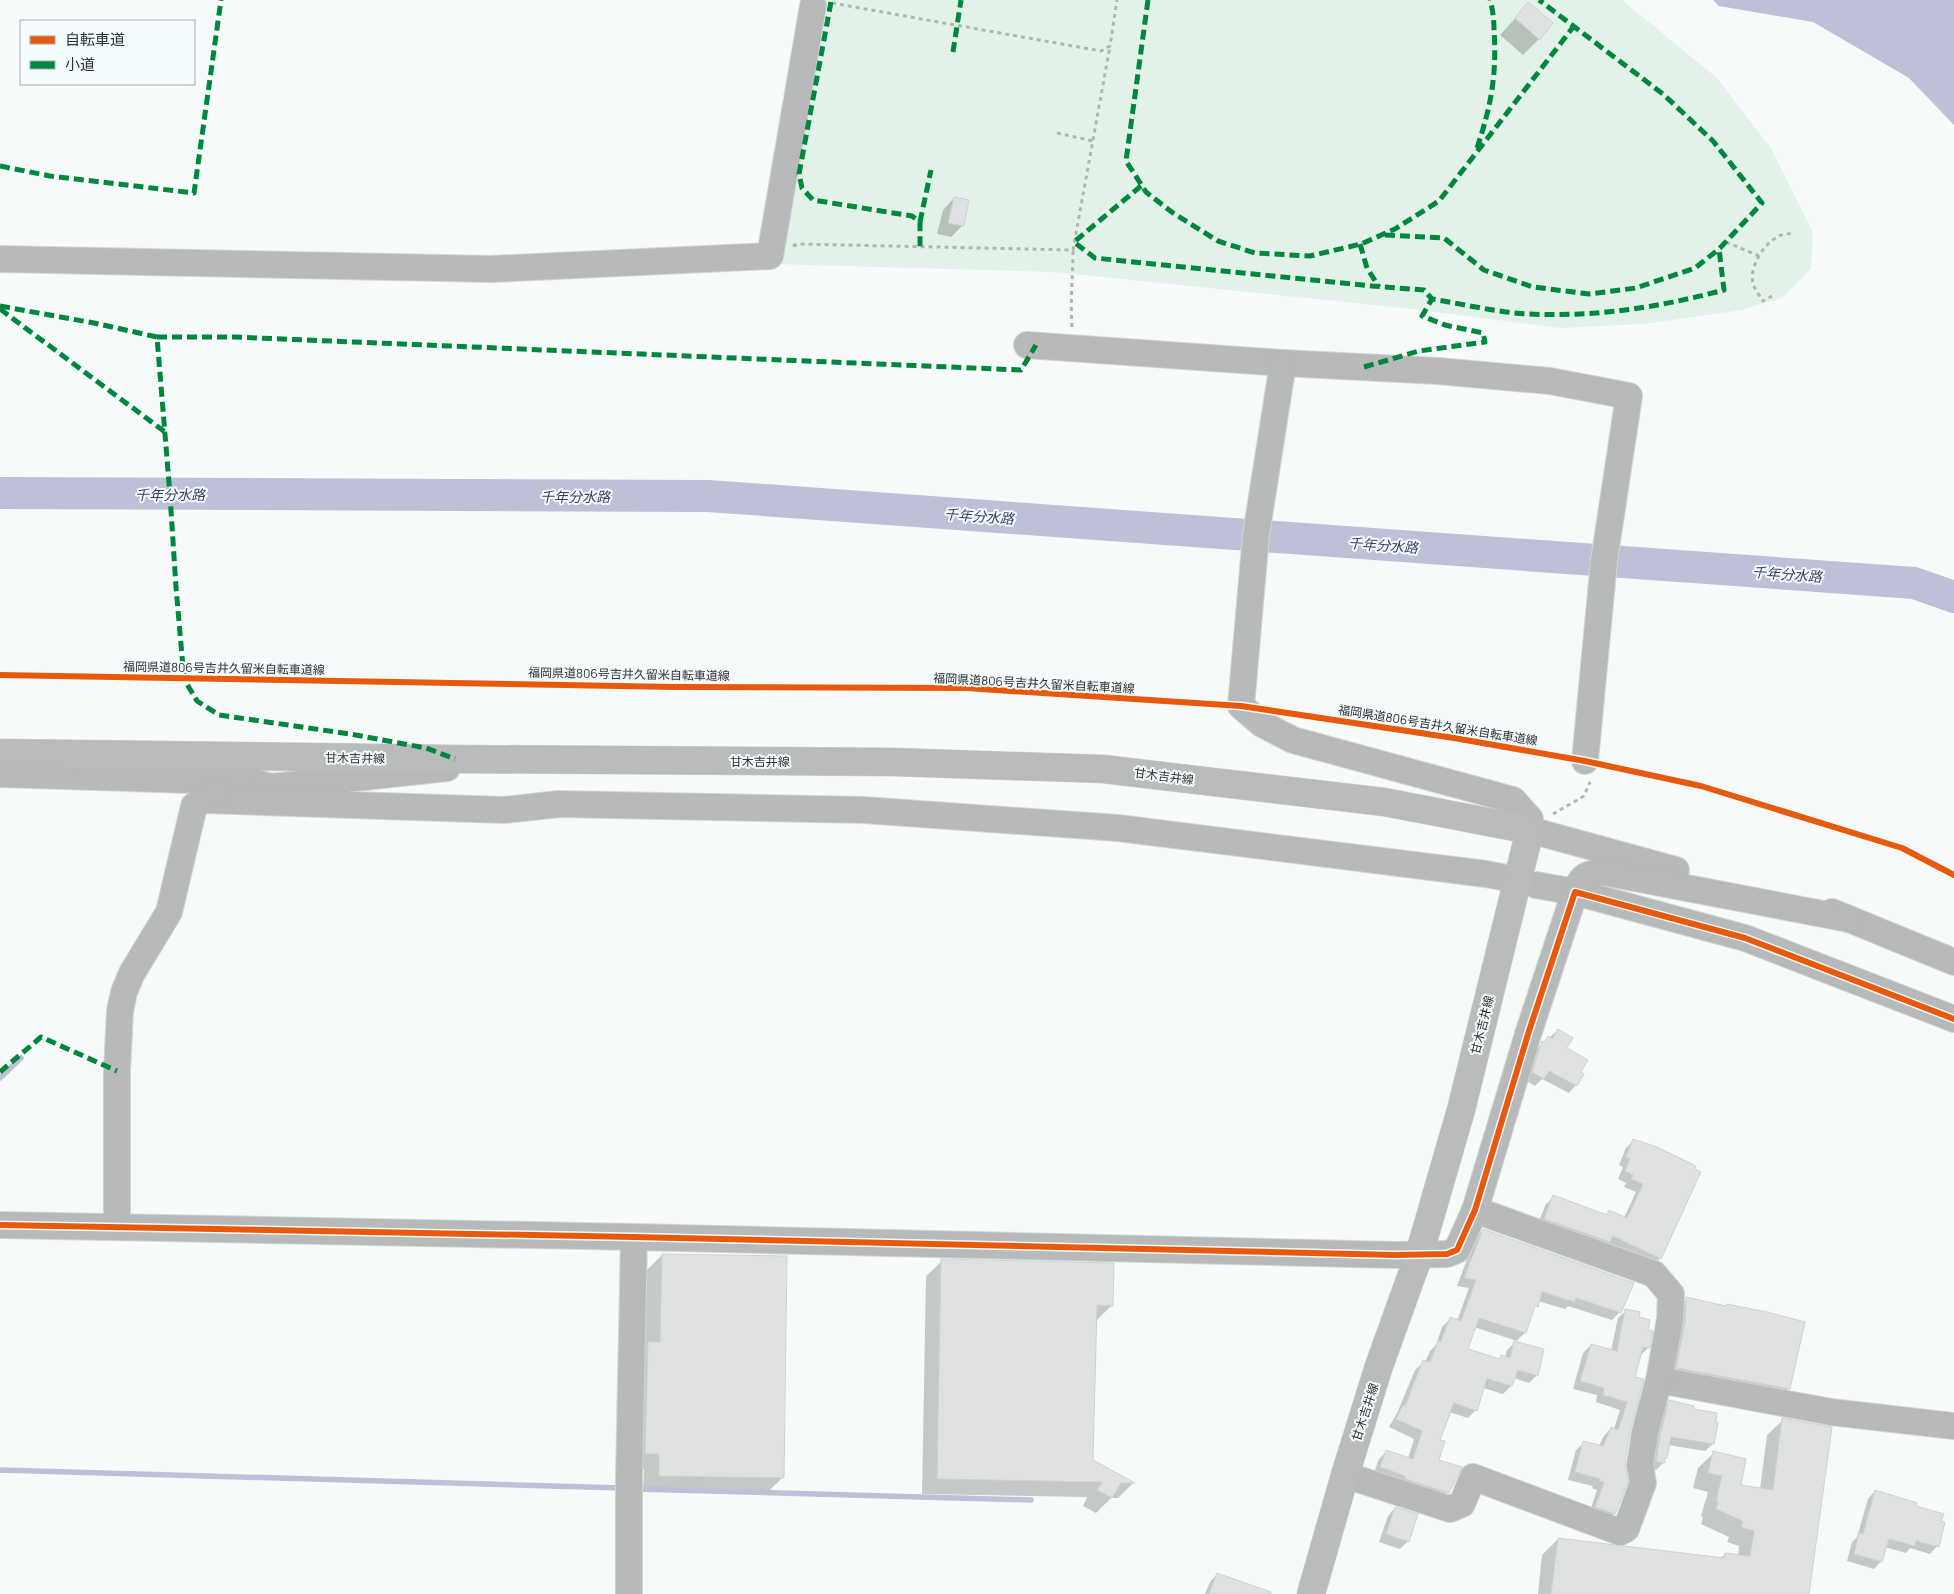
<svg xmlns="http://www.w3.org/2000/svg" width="1954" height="1594" font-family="Manrope,'Noto Sans JP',sans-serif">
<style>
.green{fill:#e3f2e8}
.water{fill:#bdc0d7}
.shadow{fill:#0003;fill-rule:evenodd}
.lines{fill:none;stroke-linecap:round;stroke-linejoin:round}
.stream{stroke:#bdc0d7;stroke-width:5.5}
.river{stroke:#bdc0d7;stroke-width:32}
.building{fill:#dfe1e3;stroke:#ced1d2}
.minor-casing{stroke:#d3d5d6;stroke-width:28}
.major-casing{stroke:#d3d5d6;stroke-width:29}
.path{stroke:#b3b5b5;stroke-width:3;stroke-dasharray:4 4;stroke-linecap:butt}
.minor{stroke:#b7b9ba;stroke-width:26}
.major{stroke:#babcbc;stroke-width:28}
.quiet{stroke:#00873e;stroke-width:5;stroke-dasharray:10 5;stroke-linecap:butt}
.cycleway-casing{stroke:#f4fbfd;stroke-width:9}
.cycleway{stroke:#e8590c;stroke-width:6}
.labels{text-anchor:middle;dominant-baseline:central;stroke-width:4;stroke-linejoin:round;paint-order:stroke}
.street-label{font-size:12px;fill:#2e3131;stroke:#f4fbfd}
.water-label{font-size:14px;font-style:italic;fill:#3b3a68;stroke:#f4fbfd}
</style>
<rect width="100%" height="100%" fill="#f6fafb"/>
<path class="green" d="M821,0h801l95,78 54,70 42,84 -2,37 -29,29 -40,12 -98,14 -84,4 -148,-19 -358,-37 -281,-8z"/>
<path class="water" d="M1713,0h241v125l-45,-47 -96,-56 -94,-16z"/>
<g class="shadow">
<path d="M1528,4l11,35 -16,16 -23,-20z"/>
<path d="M954,198l9,27 -12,12 -14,-3 6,-24z"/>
<path d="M1558,1030l8,18 14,24 -4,13 -7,8 -27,-14 -7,7 -10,-6 10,-30z"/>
<path d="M1634,1140l26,118 -7,8 -116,-40 9,-22 8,-7 51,19 5,-5 14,7 12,-26 -12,-5 2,-4 -8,-4 5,-12 -4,-2 7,-17z"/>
<path d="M1483,1230l137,82 -8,8 -44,-14 -3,3 -27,-8 -6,9 -7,23 -10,9 22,33 -8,8 -15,-5 -3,8 -8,8 -20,-6 -7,22 -8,8 -19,-6 -10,28 -1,21 10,31 -8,8 -67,-25 6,-16 8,-8 21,8 6,-20 -25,-12 9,-16 17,-41 9,-8h1l5,-11 6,-6 6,-18 8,-8 7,2 12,-33 -12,-2 18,-48zM1474,1327l43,14 -10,9 -2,7 -4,-1 -3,4 -32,-11z"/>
<path d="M662,1255l121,222 -16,16 -124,-2 1,-22h-15l3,-110 13,-13 1,-75z"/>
<path d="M942,1261l170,44 -16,16 -4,140 41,22 -15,15h-7l-15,15 -13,-7 4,-9 -165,-3 4,-218z"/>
<path d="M1687,1299l102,89 -4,4 -111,-21 9,-69z"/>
<path d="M1626,1311l12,7 8,13 2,17 -7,7 -7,23 -5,51 -15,85 -7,7 -18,-7 8,-24 -5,-2 1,-2 -25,-6 8,-30 8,-7 15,3 5,-10 7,-8 3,1 6,-19 -24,-8 1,-7 -24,-6 10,-36 8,-8 20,6 7,-33z"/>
<path d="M1670,1401l22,10 21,33 -8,7 -37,-6 -5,18 -7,7 -7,-1 13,-60z"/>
<path d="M1783,1420l25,174h-270l4,-39 16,-16 162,20 5,-5 13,2 1,-10 -12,-4 2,-5 -28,-13 2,-7 -2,-1 7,-24 -15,-4 5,-20 16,-15 25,33 21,3 7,-54z"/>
<path d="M1875,1491l40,16 22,39 -7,8 -20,-6 -4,5 -21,-6 -4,14 -7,8 -27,-8 5,-19 5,-5 11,-38z"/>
<path d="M1395,1508l13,33 -8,8 -21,-7 9,-26z"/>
<path d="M1217,1574l55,20h-67l5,-12z"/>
</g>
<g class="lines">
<g class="stream">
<path d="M0,1078l21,-20"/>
<path d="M0,1470l622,18"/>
<path d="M636,1489l395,11"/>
</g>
<path class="river" d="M0,493l708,3 1206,87 40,14"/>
</g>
<g class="building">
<path d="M1528,2l25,21 -13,17 -25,-22z"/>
<path d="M954,197l15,3 -5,26 -16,-3z"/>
<path d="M1558,1029l15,9 -6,10 21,12 -7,12 3,2 -7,12 -28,-15 -5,8 -12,-7 10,-31 2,1 4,-6 4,3z"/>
<path d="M1633,1139l24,8 39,19 -1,3 6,3 -40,87 -48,-23 -3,6 -66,-23 9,-24 54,20 2,-5 18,8 16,-34 -12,-5 2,-4 -8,-4 5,-12 -4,-2z"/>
<path d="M1483,1229l151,54 -13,30 -45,-15 -1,4 -33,-10 -4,15 -3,-1 -9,27 -47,-15 -11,31 32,10 1,-4 9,3 4,-17 30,8 -6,27 -20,-6 -6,16 -25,-7 -10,32 -23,-8 -14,37 5,1 -6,19 23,7 -13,26 -44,-14v-3l-25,-9 6,-17 27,9 9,-28 -26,-12 7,-14 2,1 18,-46 7,2 8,-21h3l9,-24 11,4 15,-41 -12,-2z"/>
<path d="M662,1254l125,2 -3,222 -125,-2v-22h-14l3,-112h12z"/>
<path d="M941,1259l173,4 -1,43 -16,-1 -4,155 42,23h-14l-9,15 -15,-8 5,-8 -165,-3z"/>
<path d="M1686,1297l40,9 1,-2 40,8 38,10 -15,67 -114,-21 9,-46z"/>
<path d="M1625,1309l15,3 -1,5 11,3 -2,10 5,1 -3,17 -7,-1 -8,30 9,2 -14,51 -5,33 3,19 -13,32 -20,-7 9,-25 -5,-1 1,-2 -25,-7 8,-31 20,5 8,-19 7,3 9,-28 -24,-7 1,-7 -24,-7 11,-37 26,7z"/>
<path d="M1669,1400l25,6v3l23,4 -1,10h2l-4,21 -43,-7 -4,21h-2v5l-9,-1 4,-27z"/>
<path d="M1782,1418l50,9 -23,167h-258l7,-56 166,20 1,-5 25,3 4,-25 -13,-4 2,-6 -27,-12 2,-7 -2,-1 6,-25 -14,-3 5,-22 33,8 -5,26 32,5z"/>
<path d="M1875,1490l42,13 -1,3 28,8 -3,7 4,1 -6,25 -23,-6 -1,5 -26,-7 -7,23 -28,-8 5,-21 4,1z"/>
<path d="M1395,1507l23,7 -9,28 -23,-8z"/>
<path d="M1217,1573l54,19v2h-62z"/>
</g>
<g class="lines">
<defs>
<g id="minor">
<path d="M0,259l491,10 279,-13 43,-250"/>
<path d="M1027,345l256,18 155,8 112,10 79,15 -25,165 -19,200"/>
<path d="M1283,363l-27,172 -15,171 21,18 31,16 220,60 17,19v11l146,40"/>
<path d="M0,774l254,8 17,5"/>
<path d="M262,788l185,-20"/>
<path d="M204,800l300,10 55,-6 305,6 254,18 368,46 16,3"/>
<path d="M1536,885l39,7 170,46 209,81"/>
<path d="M1832,912l122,50"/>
<path d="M0,1225l634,12 761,18 52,-1 10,-4 18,-40 54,-179 44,-133c7,-19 9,-25 30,-26l246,47"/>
<path d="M117,1227v-156l3,-60 4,-19 8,-19 37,-61 25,-106 20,-13h4"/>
<path d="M1659,1380l172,32 123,14"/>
<path d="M1345,1475l105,34 12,-5 11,-27 147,55 6,-3 17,-46 -3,-18 5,-33 14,-52 11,-61 1,-25 -17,-20 -179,-64"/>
<path d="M629,1594v-116l5,-241"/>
</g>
<path id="major" d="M0,753l455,6 439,3 209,7 281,33 146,28 -69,280 -42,145 -40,111 -34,109 -34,119"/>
</defs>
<use href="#minor" class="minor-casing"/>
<use href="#major" class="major-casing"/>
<g class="path">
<path d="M832,3l269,48 9,-5 7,-46"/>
<path d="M1057,133l36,8"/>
<path d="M1726,242l33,14"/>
<path d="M793,246l5,-2 275,6 37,-204"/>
<path d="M1772,296l-9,5c-3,-5 -8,-11 -10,-17 -4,-17 10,-39 24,-47 4,-3 11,-3 16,-4"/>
<path d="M1072,327c-2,-26 1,-51 1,-77"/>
<path d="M1553,814l31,-18 6,-14"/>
</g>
<use href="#minor" class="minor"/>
<use href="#major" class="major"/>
<g class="quiet">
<path d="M1148,0l-22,161 20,31 27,21 45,28 37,12 55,3 51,-12 34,-15 44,-28 135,-175"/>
<path d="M831,2l-32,172 3,14 11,12 99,16 8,6v25"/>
<path d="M953,52l8,-52"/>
<path d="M1477,148c14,-42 20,-73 17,-118 0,-10 -1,-20 -4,-30"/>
<path d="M0,166l50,10 144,17 27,-193"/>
<path d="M1141,186l-67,56 21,16 277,28 52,4 8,9c31,5 63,13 95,15 69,3 129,-6 197,-24l-5,-41"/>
<path d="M920,222l11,-52"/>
<path d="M1385,235l59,3 40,32 49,17 56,7 47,-6 59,-20 24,-19 43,-46 -49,-62 -50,-47 -124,-94"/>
<path d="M1360,244l7,24 12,19"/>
<path d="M0,306l94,17 63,14 13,158 6,92 8,92 13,22 22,14 131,19 76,14 29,11"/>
<path d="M0,309l165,123"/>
<path d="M157,337h78l786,33 15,-25"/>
<path d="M1364,367l55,-16 66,-9 -2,-9 -38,-8 -23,-9 10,-17"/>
<path d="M0,1072l41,-35 76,34"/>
</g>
<defs>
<g id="cycleway">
<path d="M0,675l674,12 292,1 275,18 213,32 131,23 116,25 201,62 52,27"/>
<path d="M0,1225l634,12 761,18 52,-1 10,-4 18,-40 54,-179 46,-139 170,46 209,81"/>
</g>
</defs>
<use href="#cycleway" class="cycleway-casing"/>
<use href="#cycleway" class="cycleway"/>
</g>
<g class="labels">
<g class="street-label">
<text transform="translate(224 668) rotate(1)">福岡県道806号吉井久留米自転車道線</text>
<text transform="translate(629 674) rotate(1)">福岡県道806号吉井久留米自転車道線</text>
<text transform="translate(1034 683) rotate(3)">福岡県道806号吉井久留米自転車道線</text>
<text transform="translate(1438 725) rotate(9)">福岡県道806号吉井久留米自転車道線</text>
<text transform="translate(355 758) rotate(1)">甘木吉井線</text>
<text x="760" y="761">甘木吉井線</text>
<text transform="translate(1164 776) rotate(7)">甘木吉井線</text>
<text transform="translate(1482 1025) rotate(-76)">甘木吉井線</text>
<text transform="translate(1365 1412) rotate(-72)">甘木吉井線</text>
</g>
<g class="water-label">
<text x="170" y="494">千年分水路</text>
<text x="575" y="496">千年分水路</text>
<text transform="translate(979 516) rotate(4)">千年分水路</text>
<text transform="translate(1383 545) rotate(4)">千年分水路</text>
<text transform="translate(1787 574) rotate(4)">千年分水路</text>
</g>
</g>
<rect x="20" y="20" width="175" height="65" fill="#f4fbfd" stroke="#a5aaab"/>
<rect x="30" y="36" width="25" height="8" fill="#e8590c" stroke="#a5aaab"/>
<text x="65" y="45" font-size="15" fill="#2e3131">自転車道</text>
<rect x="30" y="61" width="25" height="8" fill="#00873e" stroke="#a5aaab"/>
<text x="65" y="70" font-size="15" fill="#2e3131">小道</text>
</svg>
